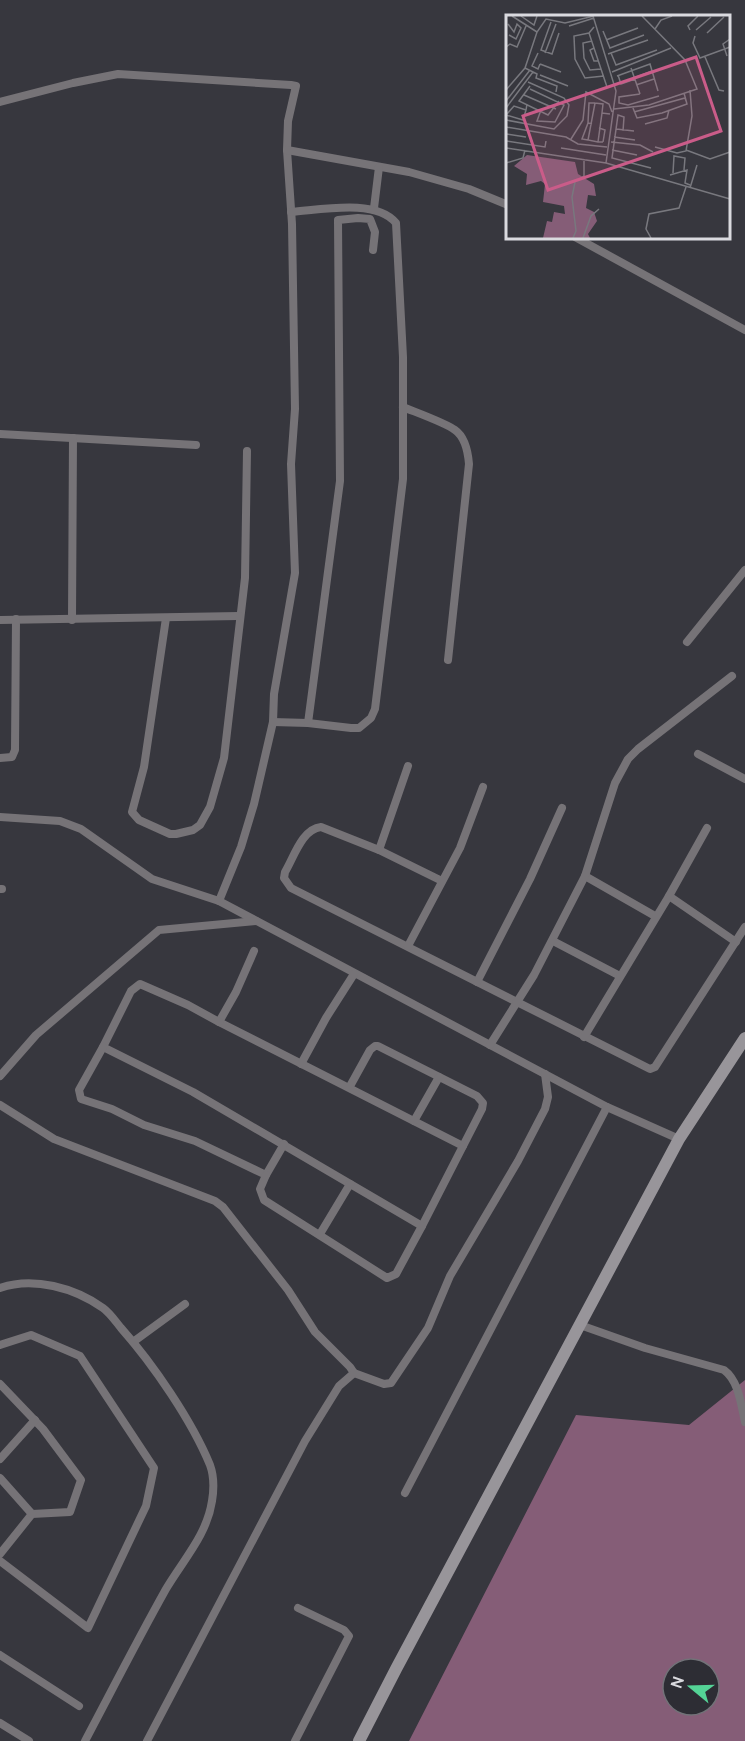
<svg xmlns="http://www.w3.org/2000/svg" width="745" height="1741" font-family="Cabin,sans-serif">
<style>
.forest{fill:#855d77;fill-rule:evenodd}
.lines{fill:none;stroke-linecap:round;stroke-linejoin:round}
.minor{stroke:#767377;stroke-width:8}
.secondary{stroke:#98959a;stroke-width:12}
.inset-road{fill:none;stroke:#78787e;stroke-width:1.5}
.view{fill:#ca5c89;fill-opacity:0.15;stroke:#ca5c89;stroke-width:3}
.inset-edge{fill:none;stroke:#dadadf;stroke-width:3}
</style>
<rect width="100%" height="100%" fill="#37373e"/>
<path class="forest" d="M745,1380v361h-336l167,-326 113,10zM673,1669h36v36h-36z"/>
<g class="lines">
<g class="minor">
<path d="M0,102l73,-19 45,-9 173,11 5,1 -8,35 -1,29 5,74 3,185 -4,55 4,109 -21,121 -1,28 -19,82 -13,43 -22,54"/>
<path d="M287,150l122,22 60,17 39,16"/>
<path d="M374,208l5,-41"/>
<path d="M575,237l170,93"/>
<path d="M403,407c12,5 43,16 52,23 10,7 13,22 14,34l-21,196"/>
<path d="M0,434l196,11"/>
<path d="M166,618l-22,149 -12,45 7,8 31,14h6l17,-4 7,-5 10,-18 14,-49 21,-180 2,-127"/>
<path d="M0,620l239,-4"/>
<path d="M72,620l1,-182"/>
<path d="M687,642l58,-72"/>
<path d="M273,722l35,1 43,5h8l12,-10 4,-9 28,-230v-122l-7,-134c-20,-25 -76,-13 -105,-11"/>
<path d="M308,723l32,-242 -2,-261 20,-2 12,1 5,13 -2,18"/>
<path d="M698,754l47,25"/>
<path d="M0,758l12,-1 3,-7 1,-131"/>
<path d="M0,817l60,4 21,8 71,50 67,22 388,206 72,32"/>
<path d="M379,850l29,-84"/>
<path d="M585,876l70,40"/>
<path d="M442,881l-63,-31 -58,-23c-19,2 -27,30 -36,45l-1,6 7,10 359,181 5,-2 90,-140"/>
<path d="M0,889h2"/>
<path d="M669,896l67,46"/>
<path d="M553,941l67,35"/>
<path d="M408,946l52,-98 23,-61"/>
<path d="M254,951l-18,41 -17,30 244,124 19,-37 1,-6 -6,-7 -99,-50h-3l-5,4 -21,38"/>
<path d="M477,982l53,-103 32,-71"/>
<path d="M219,1022l-31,-17 -48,-21 -9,7 -28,56 90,45 229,134 41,-80"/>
<path d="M584,1037l85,-141 38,-68"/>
<path d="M490,1045l44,-70 51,-99 30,-93 13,-24 10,-10 94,-73"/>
<path d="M103,1047l-24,43 2,9 31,10 32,16 51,16 71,34 18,-31"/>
<path d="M301,1064l25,-46 28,-44"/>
<path d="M0,1076l36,-41 123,-105 97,-9"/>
<path d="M0,1105l54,34 161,62 8,6 65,83 27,42 35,35 4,6"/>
<path d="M414,1121l25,-44"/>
<path d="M266,1175l-6,14 4,11 123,78 9,-4 26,-48"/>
<path d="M320,1234l30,-50"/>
<path d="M0,1288c33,-12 75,0 103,20 7,5 13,14 18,20 32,36 71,93 89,137 4,11 4,24 2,36 -5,34 -29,59 -46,88 -28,50 -54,101 -81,152"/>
<path d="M580,1325l65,23 79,22c15,11 17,35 21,52"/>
<path d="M133,1342l52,-38"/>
<path d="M0,1345l31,-10 49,21 74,112 -8,38 -58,122 -88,-67"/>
<path d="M0,1384l43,45 38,51 -11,32 -38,2 -32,40"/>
<path d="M0,1459l35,-39"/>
<path d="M0,1478l32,36"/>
<path d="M405,1493l202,-386"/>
<path d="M0,1655l79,51"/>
<path d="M0,1723l29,18"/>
<path d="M147,1741l158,-300 34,-55 15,-13 30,11 7,-1 37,-55 22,-52 68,-115 27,-52 3,-12 -3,-23"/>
<path d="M295,1741l54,-105 -5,-6 -46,-22"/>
</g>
<path class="secondary" d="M359,1741l37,-72 283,-530 66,-101"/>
</g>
<g transform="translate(506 15)">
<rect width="224" height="224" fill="#37373e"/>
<path d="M21,140l48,7 3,12 16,10 2,12 -8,-1 -2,13 8,4 3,9 -9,13 2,4h-47l4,-17 5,1 2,-10 11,2 -1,-8 -21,-4 2,-18 -4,-3 -15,4 1,-11 -13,-8z" fill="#855d77"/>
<path class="inset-road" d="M6,1l25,16M15,1l13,9 3,-9M87,1l23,75 -10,72M45,7l-10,28 11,4 7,-21M2,9l6,8 3,-8 4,4 -5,11 -7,-4M63,11l25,-8M88,12l-5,6 18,54M149,14l6,-9 11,-4M184,15l-2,-4 10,-10M190,15l15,-13M97,16l7,17 34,-13M83,18l-15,3 1,23 10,19 19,-2M201,18l17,-16M189,21l-2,7 7,15 30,-11M100,25l32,-12M86,26l-9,2 1,15 6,12 11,-1M0,32l4,-3 7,3 9,-21M88,33l-4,2 4,11h4M32,38l-6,13 6,3 2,-5M39,38l11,-29M105,38l5,12 41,-15M102,39l40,-14M221,41l-4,-12 7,-5M199,42l14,33 5,1M34,49l21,8M19,53l12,6 -1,4 21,8 -1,6M125,53l9,26M106,57l59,-24M34,60l28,11M112,60l3,9 14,-5M111,61l33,-12 8,27M128,63l18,-7M130,70l18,-6M24,71l-11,15 29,14 11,-14M24,74l34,16 -9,17 -18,-1 4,-11M0,75l19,-22 12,-36 9,-13 19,4 29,-7M134,79l-21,3v6l9,2 31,-9M18,80l32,14M0,86l24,-31M0,93l27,-36M127,93l4,10 25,-5 25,-9 -3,-11M108,94l35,-4 48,-16 -12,-29 -43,-44M20,95l-12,-4 -8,9 17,5 3,-10 1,-6M128,97l51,-14 1,3M0,105l48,9 13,-13 2,-11 -5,-7 -36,-16M82,108l-6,16 6,1M86,109l-4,-1 1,-20h6M139,109l22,-6 2,-8M0,112l60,10 12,7 29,3M93,113l6,2 -2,12M110,114l18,2M117,116l1,-14 -6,-2 -6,43 39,10M0,119l20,3M108,122l21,3M65,124l12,-19 3,-28 23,12 3,8M0,126l39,6 1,-6M92,127l-10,-2 7,-37 8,1 -1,9M97,127h-5l4,-29 8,1M105,127l29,3 13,7M149,132l22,6 9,-2 6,-35 -2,-26M0,133l100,15 124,36M55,133l45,7M106,135l25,5M180,135l24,9 20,-7M0,148l17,-5 2,-8M167,158l1,-17 11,2 -1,12M164,160l17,-5 -2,13 5,2M184,173l7,-23M67,223l3,-7 -4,-34 3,-15 9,-6v-17M77,223l8,-22 8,-7M145,223l-5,-9 3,-15 30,-6 7,-21"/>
<path class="view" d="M190,42l25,74 -173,59 -25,-74z"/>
<rect width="224" height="224" class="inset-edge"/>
</g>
<g transform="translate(691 1687) rotate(289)"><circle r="28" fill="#2d2d34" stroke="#727278" stroke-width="1.5"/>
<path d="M0-4.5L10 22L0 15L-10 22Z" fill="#54d396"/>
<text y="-9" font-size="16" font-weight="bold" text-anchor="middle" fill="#dadadf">N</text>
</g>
</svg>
